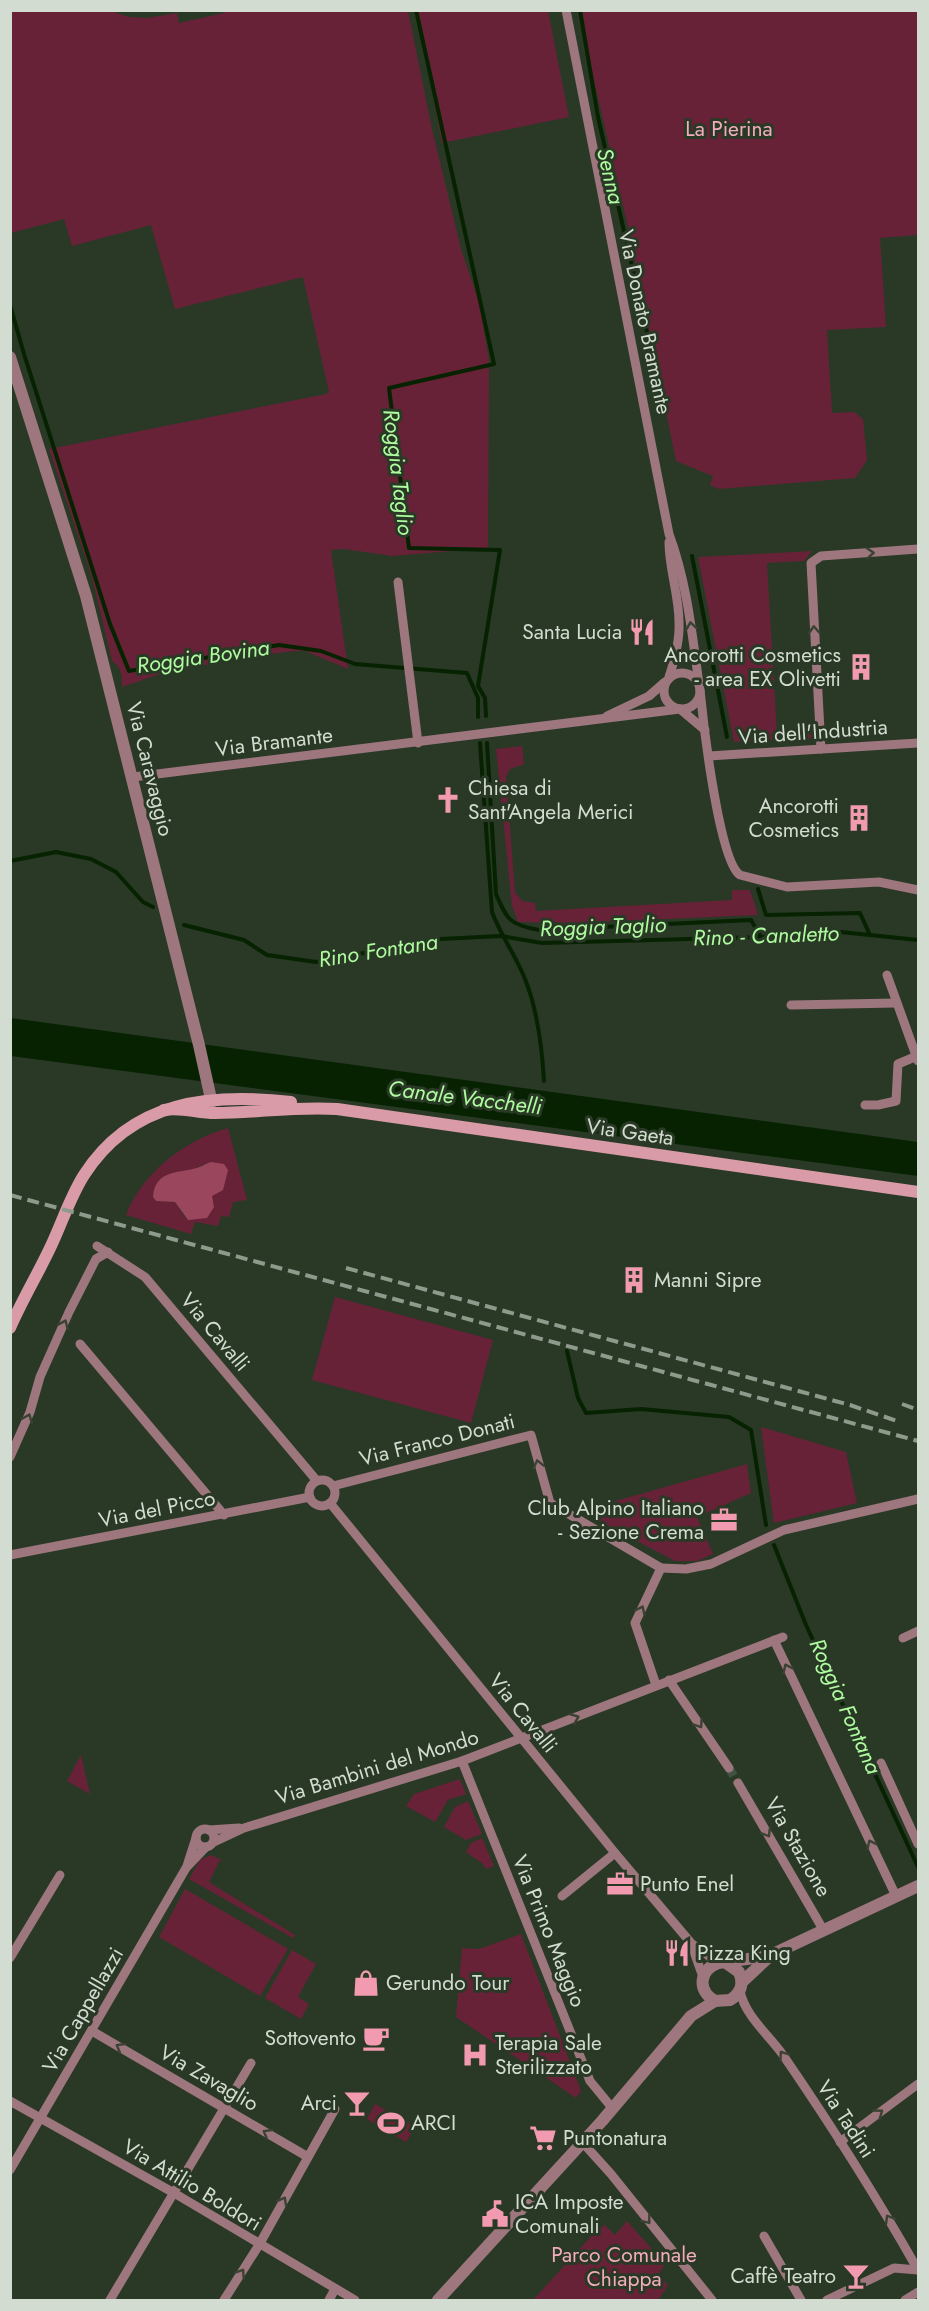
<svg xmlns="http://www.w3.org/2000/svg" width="929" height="2311" font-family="Jost,sans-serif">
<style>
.green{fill:#682238;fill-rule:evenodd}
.forest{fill:#9a475e}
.water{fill:#062201}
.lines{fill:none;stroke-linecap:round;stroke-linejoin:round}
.stream{stroke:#062201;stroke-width:4}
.minor-tunnel{stroke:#425140;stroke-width:9;stroke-dasharray:9 4.5;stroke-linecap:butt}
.minor{stroke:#9d767e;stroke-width:9}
.tertiary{stroke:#9d767e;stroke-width:12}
.secondary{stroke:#d99ba8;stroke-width:12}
.rail{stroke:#8e9a8c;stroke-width:4;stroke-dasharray:12 6;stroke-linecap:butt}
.oneway{stroke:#3a4233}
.labels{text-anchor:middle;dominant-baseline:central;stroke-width:6;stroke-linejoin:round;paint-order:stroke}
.park-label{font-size:21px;fill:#f3acbc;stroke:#293926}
.street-label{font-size:21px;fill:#d2dcd0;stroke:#293926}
.poi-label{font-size:21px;fill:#d2dcd0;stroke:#293926;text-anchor:start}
.water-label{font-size:22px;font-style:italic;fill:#affb9f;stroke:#293926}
</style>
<rect width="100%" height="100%" fill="#293926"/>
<g class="green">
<path d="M11,10l99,1 19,6 18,1 30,-5 2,10 45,-10v-2h184l24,118 29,120 18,53 10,58 -1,188 -96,8 -48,-7 -13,1 17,119 -43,-18h-10l-46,5 -92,19 -35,12c0,-11 0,-20 -10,-26l-20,-84 -43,-128 277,-55 3,-2 -26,-115 -128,32 -24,-84 -79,21 -8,-27 -53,14z"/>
<path d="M417,11h131l21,106 -127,26z"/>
<path d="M578,11h340v224l-38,3 6,89 -59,3 5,83 22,-1 9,7 4,41 -12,18 -136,11 -9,-4 3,-9 -37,-15 -48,-234z"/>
<path d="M812,551l-8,10 -37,2 10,173 37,-2v4l-80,4 -36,-185z"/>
<path d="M522,746l2,18 -14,5 -4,8 9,115 7,9 13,2 1,8 196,-11v-10h18l8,25 -184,8 -56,-1 -6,-16 -16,-157z"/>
<path d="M228,1128l19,72 -14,2 -4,15 -8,-1 -3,10 -23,-4 -4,12 -65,-19c16,-42 59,-75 102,-87zM204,1164l11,28 -29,27 -11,-17 -19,-1 -3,-4v-4z"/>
<path d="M335,1297l158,43 -22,83 -159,-43z"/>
<path d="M761,1427l85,25 11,51 -83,20z"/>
<path d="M747,1464l4,29 -54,24 16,37 -16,7h-22l-95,-50z"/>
<path d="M81,1755l9,39 -23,-13z"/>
<path d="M460,1779l6,15 -18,6 -13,22 -29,-16 8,-12z"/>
<path d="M468,1801l14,33 -16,6 -22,-13 11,-20z"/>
<path d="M482,1838l12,28 -8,3 -3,-5 -17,-12 5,-9z"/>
<path d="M211,1855l17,8 -8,-3 -11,22 86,53 -2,3 -104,-59 11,-19z"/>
<path d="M185,1889l103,60 -28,47 -101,-59z"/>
<path d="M521,1934l60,157 -5,7 -120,-81 6,-69 17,1z"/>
<path d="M292,1950l24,14 -18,33 11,7 -8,15 -36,-21z"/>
<path d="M375,2104l40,23 -9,15 -39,-23z"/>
<path d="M627,2221l38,43 -7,11 10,10 -10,15h-125l64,-70 8,-5 10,10z"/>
</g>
<path class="forest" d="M211,1162l13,2 4,6 -5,20 -11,6 2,11 -7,11 -19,2 -13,-18 -19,-1 -3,-4c2,-25 21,-24 40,-28 6,-1 12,-5 18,-7z"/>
<path class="water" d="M11,1018l907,124v34l-907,-120z"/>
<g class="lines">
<g class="stream">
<path d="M416,10l78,354 -105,24 20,160 91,2 -22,136 7,12 1,18"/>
<path d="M580,10l18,107 51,224"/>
<path d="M10,305l14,49 86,270 19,47 150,-26 42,6 34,13 112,9 11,25v19"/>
<path d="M692,556l35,181"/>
<path d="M480,743l12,169c9,24 24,44 33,67 13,32 17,68 19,102"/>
<path d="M487,743l9,151c11,26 14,31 43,36l212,-10 10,17"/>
<path d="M10,861l46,-9 35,7 25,13 27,30 10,5"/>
<path d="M758,889l8,26 94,-2 9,20"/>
<path d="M184,925l60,15 23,15 49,7 124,-23 61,-3 41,7 220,-6 79,-5 77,8"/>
<path d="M567,1351l11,47 8,15 55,-4 88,8 22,13 15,95"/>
<path d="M774,1545l32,80 112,242"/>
</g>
<path class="minor-tunnel" d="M729,1768l9,15"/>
<g class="minor">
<path d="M566,10l103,524c18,48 23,100 30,150"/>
<path d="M669,542c0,27 10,53 10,80 1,19 -4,37 -10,55"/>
<path d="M398,582l20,161"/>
<circle cx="682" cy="691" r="18"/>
<path d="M700,690c3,31 19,171 40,185l47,12 92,-5 39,8"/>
<path d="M607,716l42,-20 16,-14"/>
<path d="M821,749l-10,-186 10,-7 97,-7"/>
<path d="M709,756l209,-13"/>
<path d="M133,777l547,-68 25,21"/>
<path d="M887,975l31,86"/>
<path d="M791,1005l105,-2"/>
<path d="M865,1105h13l18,-4 2,-37 19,-8"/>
<path d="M97,1246l48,31 172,204"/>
<path d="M80,1344l144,171"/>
<path d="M10,1457l20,-45 10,-35 29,-65 27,-53 12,-7"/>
<circle cx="322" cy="1493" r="13"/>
<path d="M333,1486l198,-51 19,68 111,65 -26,55 21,62"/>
<path d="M330,1503l285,350 76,90 27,20"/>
<path d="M10,1555l300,-58"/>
<path d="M661,1568l25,1 25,-5 73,-34 134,-31"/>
<path d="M903,1638l15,-7"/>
<path d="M774,1640l122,256"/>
<path d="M669,1680l60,88"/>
<path d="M462,1761l128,320 23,28"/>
<path d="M881,1763l37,81"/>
<path d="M738,1783l86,148"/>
<circle cx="205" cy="1838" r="9"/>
<path d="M209,1830l30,-2"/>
<path d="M214,1842l30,-14 218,-67 321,-124"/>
<path d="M187,1866l9,-28"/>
<path d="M562,1896l53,-43"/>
<path d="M692,1946l11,31"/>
<path d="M10,1958l50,-83"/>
<path d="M740,1991c5,25 29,44 43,64 48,70 93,141 135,215"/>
<path d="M92,2031l216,126"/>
<path d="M10,2101l164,92 181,107"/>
<path d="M840,2142l78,-58"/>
<path d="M583,2143l28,31 101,126"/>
<path d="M10,2170l176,-302 20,-21"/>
<path d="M764,2236l37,64"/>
<path d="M110,2300l141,-237"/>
<path d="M224,2300l35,-55 76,-136"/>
<path d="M329,2300l6,-11"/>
<path d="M827,2300l67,-32 24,2"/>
<path d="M905,2300l13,-8"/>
</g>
<g class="tertiary">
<path d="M10,357l76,239 113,449 12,54 -2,9"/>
<path d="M725,1962l14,10c5,12 2,21 -9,28l-15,1c-18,-10 -16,-31 3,-38l52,-7"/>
<path d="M742,1982l29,-27 147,-69"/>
<path d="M438,2300l164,-179 89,-105 24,-15"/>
</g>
<g class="secondary">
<path d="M164,1110c18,-3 33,3 51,3 41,0 81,-7 122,-4l581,83"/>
<path d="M10,1328c12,-28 28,-54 41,-82 11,-23 19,-49 33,-71 48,-75 126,-82 207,-73"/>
</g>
<g class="rail">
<path d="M10,1195l908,246"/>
<path d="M346,1268l504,137 50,17"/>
<path d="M902,1404l16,6"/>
</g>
</g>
<defs><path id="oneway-chevron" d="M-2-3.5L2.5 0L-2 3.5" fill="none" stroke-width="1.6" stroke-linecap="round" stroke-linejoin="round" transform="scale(1.5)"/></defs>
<g class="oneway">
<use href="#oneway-chevron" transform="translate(870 553) rotate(-4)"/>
<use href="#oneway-chevron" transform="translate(691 626) rotate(-98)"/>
<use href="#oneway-chevron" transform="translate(814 630) rotate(-93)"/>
<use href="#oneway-chevron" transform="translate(64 1324) rotate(-66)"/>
<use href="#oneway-chevron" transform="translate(28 1418) rotate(-68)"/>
<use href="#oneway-chevron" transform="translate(538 1464) rotate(-104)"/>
<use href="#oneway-chevron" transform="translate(641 1610) rotate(-65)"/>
<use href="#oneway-chevron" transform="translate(787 1668) rotate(-115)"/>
<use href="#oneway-chevron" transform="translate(575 1718) rotate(-22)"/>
<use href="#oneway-chevron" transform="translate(699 1724) rotate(56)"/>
<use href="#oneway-chevron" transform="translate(767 1833) rotate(60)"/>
<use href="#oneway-chevron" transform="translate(871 1844) rotate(-115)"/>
<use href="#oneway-chevron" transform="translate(120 2047) rotate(-150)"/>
<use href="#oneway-chevron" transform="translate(783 2055) rotate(-125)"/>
<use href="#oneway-chevron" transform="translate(879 2113) rotate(-36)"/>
<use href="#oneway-chevron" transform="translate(267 2133) rotate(-150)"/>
<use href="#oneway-chevron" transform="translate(283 2201) rotate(-61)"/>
<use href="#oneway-chevron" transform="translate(889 2219) rotate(-120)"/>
<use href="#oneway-chevron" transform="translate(647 2220) rotate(52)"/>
<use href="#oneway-chevron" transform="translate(241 2273) rotate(-57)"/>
</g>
<defs>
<symbol id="restaurant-bare" viewBox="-9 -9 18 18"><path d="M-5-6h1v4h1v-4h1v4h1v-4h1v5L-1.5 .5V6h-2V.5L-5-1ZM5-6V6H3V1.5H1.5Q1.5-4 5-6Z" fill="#f29aaf" stroke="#293926" stroke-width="2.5" paint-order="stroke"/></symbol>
<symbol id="building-bare" viewBox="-9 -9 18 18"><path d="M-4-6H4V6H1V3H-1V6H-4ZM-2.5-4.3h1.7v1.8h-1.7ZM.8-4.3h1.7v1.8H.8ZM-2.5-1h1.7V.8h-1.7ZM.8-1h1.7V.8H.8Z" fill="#f29aaf" stroke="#293926" stroke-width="2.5" paint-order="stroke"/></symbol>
<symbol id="church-bare" viewBox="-9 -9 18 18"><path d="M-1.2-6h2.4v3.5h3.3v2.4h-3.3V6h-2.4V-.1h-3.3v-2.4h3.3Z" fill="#f29aaf" stroke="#293926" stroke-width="2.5" paint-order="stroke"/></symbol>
<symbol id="office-bare" viewBox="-9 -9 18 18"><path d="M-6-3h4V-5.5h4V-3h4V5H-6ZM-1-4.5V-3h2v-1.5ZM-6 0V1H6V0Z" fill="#f29aaf" stroke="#293926" stroke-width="2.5" paint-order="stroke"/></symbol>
<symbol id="shop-bare" viewBox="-9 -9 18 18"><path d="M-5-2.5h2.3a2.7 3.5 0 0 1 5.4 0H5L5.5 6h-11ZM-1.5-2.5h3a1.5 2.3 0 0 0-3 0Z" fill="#f29aaf" stroke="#293926" stroke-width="2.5" paint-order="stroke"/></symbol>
<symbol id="cafe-bare" viewBox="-9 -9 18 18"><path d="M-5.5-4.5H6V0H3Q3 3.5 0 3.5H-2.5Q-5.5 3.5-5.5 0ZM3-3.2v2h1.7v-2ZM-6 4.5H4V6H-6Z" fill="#f29aaf" stroke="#293926" stroke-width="2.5" paint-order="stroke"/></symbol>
<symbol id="hospital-bare" viewBox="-9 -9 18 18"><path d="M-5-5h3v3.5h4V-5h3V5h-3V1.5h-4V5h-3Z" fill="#f29aaf" stroke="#293926" stroke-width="2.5" paint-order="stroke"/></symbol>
<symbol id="bar-bare" viewBox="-9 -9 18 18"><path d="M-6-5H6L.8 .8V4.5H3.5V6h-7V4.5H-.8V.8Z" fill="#f29aaf" stroke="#293926" stroke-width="2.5" paint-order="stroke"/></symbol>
<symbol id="stadium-bare" viewBox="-9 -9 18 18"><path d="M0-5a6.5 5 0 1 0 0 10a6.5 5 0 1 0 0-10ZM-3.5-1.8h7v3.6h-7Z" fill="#f29aaf" stroke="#293926" stroke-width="2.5" paint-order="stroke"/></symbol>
<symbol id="supermarket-bare" viewBox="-9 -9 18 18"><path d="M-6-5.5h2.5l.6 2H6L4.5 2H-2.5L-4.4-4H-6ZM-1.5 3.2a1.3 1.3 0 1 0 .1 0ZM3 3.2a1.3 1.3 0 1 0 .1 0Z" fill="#f29aaf" stroke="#293926" stroke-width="2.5" paint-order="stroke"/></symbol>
<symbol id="civic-bare" viewBox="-9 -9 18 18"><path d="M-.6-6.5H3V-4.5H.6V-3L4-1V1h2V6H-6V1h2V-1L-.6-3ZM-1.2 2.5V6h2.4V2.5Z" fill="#f29aaf" stroke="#293926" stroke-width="2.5" paint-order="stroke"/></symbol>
</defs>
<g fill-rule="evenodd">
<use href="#restaurant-bare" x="623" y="613" width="38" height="38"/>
<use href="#building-bare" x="842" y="648" width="38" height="38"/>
<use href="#church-bare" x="429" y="781" width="38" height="38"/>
<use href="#building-bare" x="840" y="799" width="38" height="38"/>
<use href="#building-bare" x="615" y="1261" width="38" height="38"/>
<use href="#office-bare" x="705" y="1501" width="38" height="38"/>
<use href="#office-bare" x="601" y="1865" width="38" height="38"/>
<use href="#restaurant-bare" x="658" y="1934" width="38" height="38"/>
<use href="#shop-bare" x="347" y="1964" width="38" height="38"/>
<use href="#cafe-bare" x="357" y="2019" width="38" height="38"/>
<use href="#hospital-bare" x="456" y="2036" width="38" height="38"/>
<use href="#bar-bare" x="338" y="2084" width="38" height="38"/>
<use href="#stadium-bare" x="372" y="2104" width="38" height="38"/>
<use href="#supermarket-bare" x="524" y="2119" width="38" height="38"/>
<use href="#civic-bare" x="476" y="2195" width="38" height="38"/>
<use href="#bar-bare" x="837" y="2257" width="38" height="38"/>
</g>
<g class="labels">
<g class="park-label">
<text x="729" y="129">La Pierina</text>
<text x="624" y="2255">Parco Comunale<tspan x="624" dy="24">Chiappa</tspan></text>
</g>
<g class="street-label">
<text transform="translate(645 322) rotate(78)">Via Donato Bramante</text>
<text transform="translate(813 732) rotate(-4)">Via dell'Industria</text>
<text transform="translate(274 742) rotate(-7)">Via Bramante</text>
<text transform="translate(150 769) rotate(76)">Via Caravaggio</text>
<text transform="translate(630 1132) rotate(8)">Via Gaeta</text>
<text transform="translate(215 1332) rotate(50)">Via Cavalli</text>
<text transform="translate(437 1440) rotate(-14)">Via Franco Donati</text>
<text transform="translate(157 1509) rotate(-11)">Via del Picco</text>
<text transform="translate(523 1713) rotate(51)">Via Cavalli</text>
<text transform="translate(377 1767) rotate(-17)">Via Bambini del Mondo</text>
<text transform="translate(798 1847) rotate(60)">Via Stazione</text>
<text transform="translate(549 1931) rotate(68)">Via Primo Maggio</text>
<text transform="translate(83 2010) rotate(-60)">Via Cappellazzi</text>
<text transform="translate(209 2078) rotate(30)">Via Zavaglio</text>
<text transform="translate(846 2119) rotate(57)">Via Tadini</text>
<text transform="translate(192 2185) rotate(31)">Via Attilio Boldori</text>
</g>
<g class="poi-label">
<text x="622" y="632" text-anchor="end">Santa Lucia</text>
<text x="841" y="655" text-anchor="end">Ancorotti Cosmetics<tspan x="841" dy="24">- area EX Olivetti</tspan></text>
<text x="468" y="788">Chiesa di<tspan x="468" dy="24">Sant'Angela Merici</tspan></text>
<text x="839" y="806" text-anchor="end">Ancorotti<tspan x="839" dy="24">Cosmetics</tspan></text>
<text x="654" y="1280">Manni Sipre</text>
<text x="704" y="1508" text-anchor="end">Club Alpino Italiano<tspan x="704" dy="24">- Sezione Crema</tspan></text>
<text x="640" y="1884">Punto Enel</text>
<text x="697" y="1953">Pizza King</text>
<text x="386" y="1983">Gerundo Tour</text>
<text x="356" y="2038" text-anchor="end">Sottovento</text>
<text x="495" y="2043">Terapia Sale<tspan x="495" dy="24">Sterilizzato</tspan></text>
<text x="337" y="2103" text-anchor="end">Arci</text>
<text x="411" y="2123">ARCI</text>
<text x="563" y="2138">Puntonatura</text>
<text x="515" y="2202">ICA Imposte<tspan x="515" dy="24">Comunali</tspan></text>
<text x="836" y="2276" text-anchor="end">Caffè Teatro</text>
</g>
<g class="water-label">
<text transform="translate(611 176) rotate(77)">Senna</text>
<text transform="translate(399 472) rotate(83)">Roggia Taglio</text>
<text transform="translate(203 656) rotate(-8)">Roggia Bovina</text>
<text transform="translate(603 926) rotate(-2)">Roggia Taglio</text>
<text transform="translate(766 935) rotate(-2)">Rino - Canaletto</text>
<text transform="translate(378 950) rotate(-9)">Rino Fontana</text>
<text transform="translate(465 1097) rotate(7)">Canale Vacchelli</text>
<text transform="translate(846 1706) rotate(66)">Roggia Fontana</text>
</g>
</g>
<rect width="929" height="2311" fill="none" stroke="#d2dcd0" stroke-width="24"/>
</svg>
